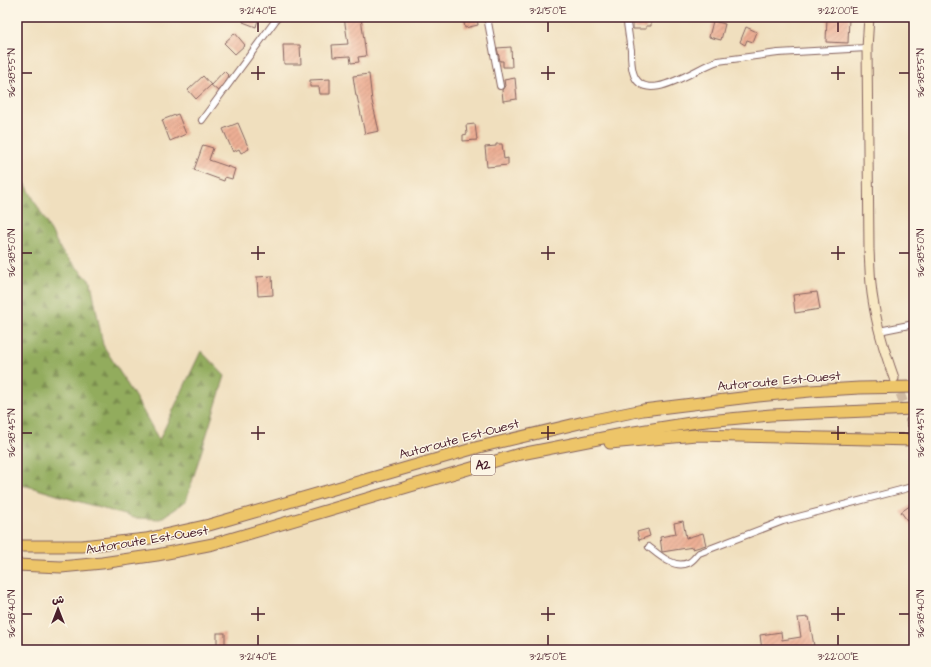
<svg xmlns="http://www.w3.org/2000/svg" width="931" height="667" font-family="'Architects Daughter','Playpen Sans Arabic',sans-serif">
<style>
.forest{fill:url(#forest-firs);stroke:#6e6644}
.building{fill:url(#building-hatch)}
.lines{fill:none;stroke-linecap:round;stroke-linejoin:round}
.secondary-tunnel{stroke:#cfb9a1;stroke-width:9;stroke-dasharray:9 4.5;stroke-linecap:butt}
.minor-casing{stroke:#84625e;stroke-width:8}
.secondary-casing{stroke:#84625e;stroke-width:11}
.motorway-casing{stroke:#84625e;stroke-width:13}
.minor{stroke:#fff;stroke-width:6}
.secondary{stroke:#f8e8c3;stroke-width:9}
.motorway{stroke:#edc569;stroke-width:11}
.ticks{fill:none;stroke:#4a1f2b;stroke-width:1.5}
.labels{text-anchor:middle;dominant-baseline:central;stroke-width:3;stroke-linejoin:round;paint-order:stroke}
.shield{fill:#fcf5e5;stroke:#7f5f63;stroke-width:1}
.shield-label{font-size:12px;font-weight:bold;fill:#4a1f2b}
.street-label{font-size:13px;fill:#4a1f2b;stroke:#fcf5e5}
.neatline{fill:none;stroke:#4a1f2b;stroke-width:1.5}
.ticks-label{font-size:10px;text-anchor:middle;fill:#4a1f2b}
</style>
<defs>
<pattern id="forest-firs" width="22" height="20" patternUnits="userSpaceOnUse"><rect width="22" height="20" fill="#92ac5d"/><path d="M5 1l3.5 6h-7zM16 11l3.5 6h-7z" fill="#798b4d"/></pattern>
<pattern id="building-hatch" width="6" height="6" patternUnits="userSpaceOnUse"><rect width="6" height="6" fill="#edaf94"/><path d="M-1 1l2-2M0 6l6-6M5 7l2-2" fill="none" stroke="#c28e79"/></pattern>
</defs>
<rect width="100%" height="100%" fill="#fcf5e5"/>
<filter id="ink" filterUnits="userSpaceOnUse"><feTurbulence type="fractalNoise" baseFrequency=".025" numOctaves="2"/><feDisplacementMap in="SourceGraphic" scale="8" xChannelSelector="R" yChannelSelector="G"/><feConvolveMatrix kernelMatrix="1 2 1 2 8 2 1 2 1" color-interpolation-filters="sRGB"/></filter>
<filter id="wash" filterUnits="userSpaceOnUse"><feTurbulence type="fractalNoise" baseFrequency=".012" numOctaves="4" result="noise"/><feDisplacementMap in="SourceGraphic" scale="16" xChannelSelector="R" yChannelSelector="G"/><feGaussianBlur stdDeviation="0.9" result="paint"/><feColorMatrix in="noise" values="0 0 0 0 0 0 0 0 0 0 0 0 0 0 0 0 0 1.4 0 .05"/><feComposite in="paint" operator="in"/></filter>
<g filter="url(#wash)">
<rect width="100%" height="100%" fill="#f0dfbe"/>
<path class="forest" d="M17,168l45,84 29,30 12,63 34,55 22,40 42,-89 24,25 -39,125 -26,18 -26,-1 -107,-32 -10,-1z"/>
<g id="blocks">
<g class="building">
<path d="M245,17h14l-3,10 -13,-5z"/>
<path d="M344,17h17l5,39 -8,1 1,5 -8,1 -1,-7 -17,1 -1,-12 16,-1z"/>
<path d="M463,17h14l1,8 -13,3z"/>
<path d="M633,17h18v9h-5v3h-13z"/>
<path d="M827,17h22l-1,26 -22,-1z"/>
<path d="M713,21l12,3 -4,16 -12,-3z"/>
<path d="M746,27l11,5 -4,10 -6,-2 -2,5 -5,-3z"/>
<path d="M235,33l10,12 -10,9 -11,-11z"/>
<path d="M283,45h17l1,19h-17z"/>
<path d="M511,47l1,20h-9v-6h-3l-3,-13z"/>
<path d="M224,71l5,5 -11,15 -7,-6z"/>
<path d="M369,74l3,27 7,30 -14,3 -8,-38h-1l-3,-20z"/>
<path d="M203,76l8,9 -15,14 -8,-9z"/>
<path d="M515,78l2,21 -14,2 -1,-11 3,-4 -1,-6z"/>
<path d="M330,79v15h-10l-1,-7h-9v-7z"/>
<path d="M178,114l8,20 -16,7 -8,-21z"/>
<path d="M238,123l11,26 -8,4 -2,-4 -6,3 -10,-23z"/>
<path d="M475,124l2,16 -14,1v-6l4,-1 -1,-9z"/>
<path d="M496,144h6l2,15 4,-1v7l-21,2 -2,-20 11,-1z"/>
<path d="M203,145l10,3 -4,12 26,9 -3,10 -7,-2 -1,4 -30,-11z"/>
<path d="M272,276l1,19 -15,1 -1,-19z"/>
<path d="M817,292l3,17 -25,4 -2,-18z"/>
<path d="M914,503v27l-13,-18z"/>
<path d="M683,521l3,17 17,-5 3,12 -13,4v-2l-31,5 -2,-15 16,-3 -2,-11z"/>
<path d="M648,529l2,7 -11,4 -2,-8z"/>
<path d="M809,617l5,29 -27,4h-25l-2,-15 21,-3 1,8 19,-3 -3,-19z"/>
<rect x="217" y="633" width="8" height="17"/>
</g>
</g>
</g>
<g filter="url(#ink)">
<use href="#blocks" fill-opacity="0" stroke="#84625e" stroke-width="1"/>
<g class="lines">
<path class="secondary-tunnel" d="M895,381l16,40"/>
<defs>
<g id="minor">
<path d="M487,17l13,69"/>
<path d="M626,17c2,11 3,22 5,33 0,7 0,15 2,22 10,37 65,-6 85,-11l60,-8 89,-5"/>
<path d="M202,120l76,-103"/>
<path d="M879,331l35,-7"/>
<path d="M649,547c10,8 25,22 39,16 4,-1 8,-7 11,-10l84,-32 125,-33 6,-1"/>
</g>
<g id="secondary">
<path d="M869,17l-2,31 2,202c1,17 1,34 4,50 4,27 12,53 21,78"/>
<path d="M911,421l3,6"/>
</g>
<g id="motorway">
<path d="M610,443l86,-8 218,5"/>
<path d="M17,546h65l64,-7 63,-14 270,-78 105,-25 59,-12 115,-14 52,-5 49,-3 55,-1"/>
<path d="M17,565l44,2 41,-4 55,-8 56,-11 303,-89 112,-22 69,-11 74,-7 143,-6"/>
</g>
</defs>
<use href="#minor" class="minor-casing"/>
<use href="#secondary" class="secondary-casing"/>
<use href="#motorway" class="motorway-casing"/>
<use href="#minor" class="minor"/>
<use href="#secondary" class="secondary"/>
<use href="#motorway" class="motorway"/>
</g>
</g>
<path class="ticks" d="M258,22v10M548,22v10M838,22v10M258,66v14M548,66v14M838,66v14M22,73h10M251,73h14M541,73h14M831,73h14M899,73h10M258,246v14M548,246v14M838,246v14M22,253h10M251,253h14M541,253h14M831,253h14M899,253h10M258,426v14M548,426v14M838,426v14M22,433h10M251,433h14M541,433h14M831,433h14M899,433h10M258,607v14M548,607v14M838,607v14M22,614h10M251,614h14M541,614h14M831,614h14M899,614h10M258,635v10M548,635v10M838,635v10"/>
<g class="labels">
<rect class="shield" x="471" y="455" width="24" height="20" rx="3"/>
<g class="shield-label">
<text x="483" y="465">A2</text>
</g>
<g class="street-label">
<text transform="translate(779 381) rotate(-5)">Autoroute Est-Ouest</text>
<text transform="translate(459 439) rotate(-15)">Autoroute Est-Ouest</text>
<text transform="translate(147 540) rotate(-9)">Autoroute Est-Ouest</text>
</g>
</g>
<rect width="931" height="667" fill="none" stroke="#fcf5e5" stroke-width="44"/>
<g transform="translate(58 609)" stroke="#fcf5e5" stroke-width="3" paint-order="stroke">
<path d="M0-3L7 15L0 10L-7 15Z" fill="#4a1f2b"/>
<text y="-6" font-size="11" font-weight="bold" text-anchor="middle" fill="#4a1f2b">ش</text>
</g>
<rect x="22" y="22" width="887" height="623" class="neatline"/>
<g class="ticks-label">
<text x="258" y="14">3°21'40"E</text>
<text x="548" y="14">3°21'50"E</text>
<text x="838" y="14">3°22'00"E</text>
<text transform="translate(11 73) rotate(-90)" y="4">36°38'55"N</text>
<text transform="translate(920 73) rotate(-90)" y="4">36°38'55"N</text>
<text transform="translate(11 253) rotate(-90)" y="4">36°38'50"N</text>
<text transform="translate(920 253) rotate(-90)" y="4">36°38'50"N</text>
<text transform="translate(11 433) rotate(-90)" y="4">36°38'45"N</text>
<text transform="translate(920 433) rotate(-90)" y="4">36°38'45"N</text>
<text transform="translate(11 614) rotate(-90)" y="4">36°38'40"N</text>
<text transform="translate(920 614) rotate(-90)" y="4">36°38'40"N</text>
<text x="258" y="660">3°21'40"E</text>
<text x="548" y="660">3°21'50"E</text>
<text x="838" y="660">3°22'00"E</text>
</g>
</svg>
